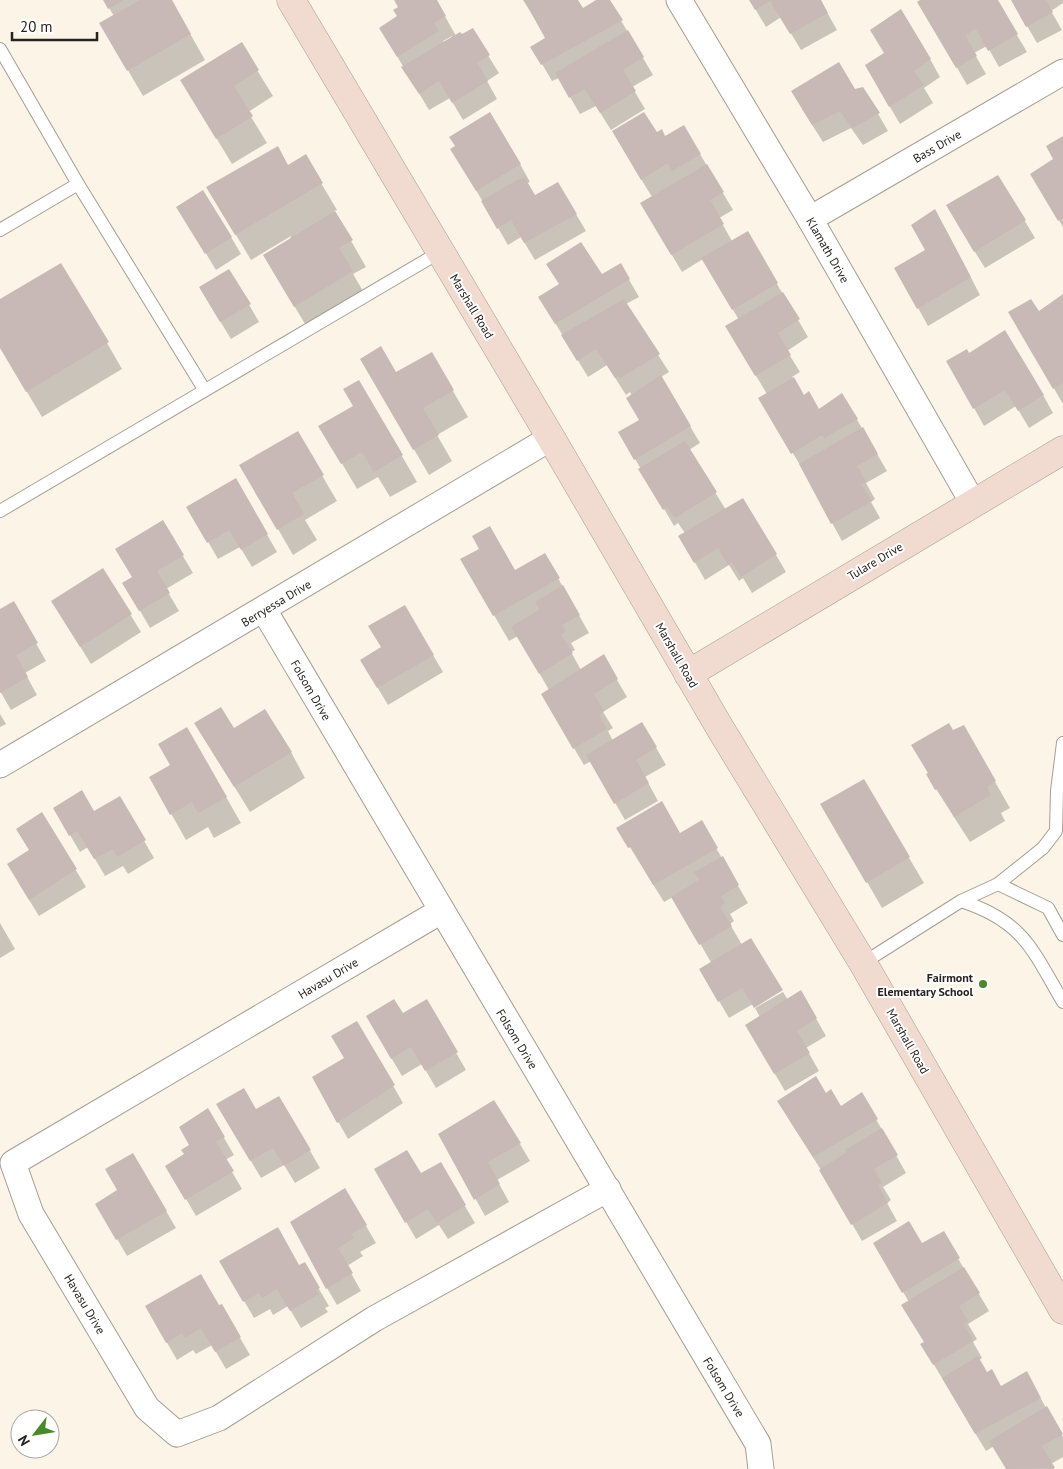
<svg xmlns="http://www.w3.org/2000/svg" width="1063" height="1469" font-family="'PT Sans',sans-serif">
<style>
.shadow{fill:#0003;fill-rule:evenodd}
.building{fill:#c9b9b6}
.lines{fill:none;stroke-linecap:round;stroke-linejoin:round}
.lane-casing{stroke:#a69d93;stroke-width:14}
.street-casing{stroke:#a69d93;stroke-width:27}
.secondary-casing{stroke:#a69d93;stroke-width:29}
.lane{stroke:#fff;stroke-width:12}
.street{stroke:#fff;stroke-width:25}
.secondary{stroke:#f1dad0;stroke-width:28}
.poi-dot{fill:#48892b;stroke:#fff;stroke-width:2}
.labels{text-anchor:middle;dominant-baseline:central;stroke-width:4;stroke-linejoin:round;paint-order:stroke}
.street-label{font-size:12px;fill:#27231f;stroke:#fff}
.poi-label{font-size:12px;font-weight:bold;fill:#27231f;stroke:#fff;text-anchor:end}
</style>
<rect width="100%" height="100%" fill="#fdf4e8"/>
<g class="shadow">
<path d="M104,0h67l34,60 -62,36 -42,-72 13,-8z"/>
<path d="M395,0h41l20,36h5l11,-6 27,43 -12,8 10,18 -34,21 -13,-22 -21,12 -38,-64 8,-38zM452,36l1,2 -8,5 -2,-2z"/>
<path d="M523,0h54l5,9 16,-9h11l44,75 -21,12 13,22 -34,21 -15,-24 -16,8 -21,-36 -7,3 -20,-34 15,-9z"/>
<path d="M750,0h70l17,30 -36,20 -20,-33 -15,10z"/>
<path d="M923,0h73l31,52 -28,15 -12,-21 -13,7 12,21 -19,11 -48,-83z"/>
<path d="M1012,0h51v3l-12,8 11,19 -25,13z"/>
<path d="M241,44l32,52 -25,16 19,31 -35,21 -35,-58z"/>
<path d="M930,59l10,18 -16,11 9,15 -33,21 -34,-58z"/>
<path d="M863,88l25,43 -25,14 -12,-17 -28,14 -21,-33z"/>
<path d="M684,127l49,83 -14,8 13,23 15,-8 61,104 -21,14 13,21 -8,5 12,20 14,13 24,-16 45,77 -21,12 9,16 -4,3 9,16 -38,23 -39,-71 -43,-72 7,-4 -30,-50 2,-24 -36,-61 -21,13 -31,-52 1,-23 -29,-48 33,-15 9,4z"/>
<path d="M1063,138v89l-31,-53 22,-15z"/>
<path d="M305,156l32,54 -3,1 32,56 -13,7 14,24 -57,34 -31,-51 12,-45 -40,24 -43,-72 80,-22z"/>
<path d="M520,164l10,18 -3,1 8,14 23,-13 28,47 -51,29 -14,-23 -13,8 -46,-79z"/>
<path d="M998,176l37,62 -50,30 -28,-45z"/>
<path d="M188,224l43,13 10,17 -25,16z"/>
<path d="M945,228l35,67 -52,31 -32,-58 30,-18z"/>
<path d="M620,264l19,33 -13,7 43,68 -8,5 39,66 -11,7 37,60 50,45 10,17 -34,21 -9,-15 -4,3 -10,-16 -24,15 -25,-44 5,-3 -7,-10 -4,3 -54,-93 21,-13 -9,-24 -2,-4 -4,3 -19,-30 -19,12 -48,-79 62,-23z"/>
<path d="M229,270l30,52 -28,17 -31,-51z"/>
<path d="M1063,296v108l-53,-91h28z"/>
<path d="M0,301l107,42 15,26 -80,48 -42,-70z"/>
<path d="M431,353l37,64 -31,18 15,26 -23,14 -68,-116 35,15z"/>
<path d="M969,354l74,41 10,18 -24,15 -13,-22 -32,20 -36,-65z"/>
<path d="M359,382l58,100 -27,15 -12,-20 -21,12 -37,-63 34,-20z"/>
<path d="M297,433l40,68 -32,19 12,20 -24,15 -52,-90z"/>
<path d="M236,480l41,72 -25,15 -12,-20 -22,12 -30,-52z"/>
<path d="M162,521l31,52 -27,16 13,22 -29,17 -26,-45 9,-6z"/>
<path d="M545,555l44,78 -18,10 4,7 -4,2 10,18 22,-14 24,41 -24,15 10,16 -5,3 5,10 29,-18 24,42 -21,12 13,24 -33,19 -34,-59 -7,4 -42,-71 7,-4 -31,-54 -9,5 -47,-81 53,12z"/>
<path d="M103,570l38,62 -50,32 -28,-45z"/>
<path d="M13,603l33,58 -21,12 12,22 -26,15 -11,-19v-80z"/>
<path d="M404,606l39,66 -55,33 -27,-45 22,-12z"/>
<path d="M0,714l6,10 -6,3z"/>
<path d="M963,726l47,82 -9,5 4,8 -35,21 -43,-67 26,-43z"/>
<path d="M187,729l54,94 -27,15 -6,-11 -22,13 -35,-62 21,-13z"/>
<path d="M234,730l57,22 14,26 -55,34 -39,-63z"/>
<path d="M863,781l61,102 -42,25 -60,-104z"/>
<path d="M119,798l35,60 -26,16 -5,-8 -18,10 -17,-29 -8,5 -26,-44 40,5z"/>
<path d="M42,814l44,73 -47,29 -21,-34z"/>
<path d="M701,822l47,81 -18,11 4,7 -4,3 12,21 11,59 -24,14 -28,-48 11,-6 -39,-67 -9,5 -46,-74 62,7z"/>
<path d="M0,923l15,26 -15,9z"/>
<path d="M783,992l5,8 13,-8 25,44 -20,12 13,23 -34,20 -39,-66 14,-8 -5,-9z"/>
<path d="M426,1001l40,69 -30,18 -14,-24 -20,12 -35,-59 35,-2z"/>
<path d="M357,1023l46,80 -55,36 -35,-62 32,-19z"/>
<path d="M862,1094l44,79 -23,14 8,13 -4,3 10,18 -35,20 -41,-71 -33,-52 38,-23 15,12z"/>
<path d="M279,1097l41,71 -25,15 -11,-18 -23,13 -43,-73 38,6z"/>
<path d="M208,1110l26,45 -9,5 17,29 -46,27 -29,-50 18,-11z"/>
<path d="M440,1134l80,10 10,17 -33,19 12,22 -24,14z"/>
<path d="M133,1155l43,73 -49,28 -30,-52 22,-13z"/>
<path d="M440,1164l35,59 -27,16 -9,-14 -23,14 -40,-70 44,6z"/>
<path d="M345,1190l31,53 -16,9 3,4 -16,10 14,25 -24,14 -10,-17z"/>
<path d="M943,1233l46,78 -21,13 9,15 -4,3 9,16 -3,2 8,14 14,13 25,-14 37,64v20l-12,7 3,5h-47l-13,-23 -8,5 -64,-106 3,-2 -16,-41 -35,-59 48,2z"/>
<path d="M221,1261l78,6 5,-3 25,42 -4,2 3,4 -27,16 -13,-22 -15,9 -3,-6 -16,9z"/>
<path d="M221,1305l29,50 -24,14 -14,-24 -16,9 -3,-4 -16,10 -31,-54z"/>
</g>
<g class="building">
<path d="M103,0h21l-16,9z"/>
<path d="M140,0h32l19,34 -64,37 -28,-48z"/>
<path d="M394,0h43l9,16 -12,7 5,8 -42,26 -18,-29 18,-12 -4,-6 5,-3z"/>
<path d="M524,0h54l5,8 13,-8h14l13,20 -82,45 -11,-18 15,-9z"/>
<path d="M749,0h72l7,13 -38,21 -20,-33 -15,9z"/>
<path d="M920,0h78l20,34 -30,17 -12,-22 -11,6 12,21 -21,12 -39,-66z"/>
<path d="M1011,0h35l7,12 -27,15z"/>
<path d="M901,9l30,50 -17,12 10,14 -35,22 -24,-42 19,-12 -14,-23z"/>
<path d="M473,28l17,27 -13,8 11,18 -36,22 -13,-22 -20,13 -18,-27 59,-35 2,2z"/>
<path d="M628,30l16,27 -21,13 13,21 -36,22 -15,-24 -16,9 -14,-25z"/>
<path d="M242,42l17,28 -25,16 19,30 -37,23 -36,-59z"/>
<path d="M839,62l16,27 8,-2 17,26 -28,15 -12,-17 -28,14 -21,-34z"/>
<path d="M490,112l31,52 -45,27 -26,-42 5,-3 -6,-9z"/>
<path d="M644,112l13,20 5,-3 3,7 19,-11 17,29 -29,17 -4,-8 -27,17 -29,-49z"/>
<path d="M1063,136v82l-5,3 -28,-47 23,-15 -7,-13z"/>
<path d="M278,146l10,19 18,-11 17,29 -88,52 -29,-48z"/>
<path d="M707,164l17,28 -14,8 14,24 -53,31 -31,-52z"/>
<path d="M998,175l28,45 -52,32 -28,-47z"/>
<path d="M525,178l10,17 23,-13 19,32 -53,29 -13,-23 -14,9 -16,-28 36,-21z"/>
<path d="M203,190l29,47 -27,17 -29,-47z"/>
<path d="M935,209l36,68 -54,32 -23,-41 31,-18 -14,-25z"/>
<path d="M335,211l18,29 -14,8 14,23 -59,36 -31,-52z"/>
<path d="M748,231l30,52 -46,27 -31,-52z"/>
<path d="M581,242l21,32 19,-11 9,16 -75,45 -17,-27 21,-13 -13,-20z"/>
<path d="M61,263l48,79 -83,50 -26,-44v-49z"/>
<path d="M229,269l22,35 -31,18 -21,-35z"/>
<path d="M783,292l17,27 -22,14 13,22 -36,21 -30,-50z"/>
<path d="M1063,294v89l-10,6 -45,-77 23,-13 8,12z"/>
<path d="M624,299l36,55 -40,24 -1,-2 -4,2 -19,-29 -19,12 -16,-26z"/>
<path d="M1005,330l39,65 -26,16 -13,-21 -32,19 -27,-48 21,-12 2,4z"/>
<path d="M381,346l15,26 36,-20 22,38 -31,18 16,27 -26,15 -53,-91z"/>
<path d="M661,375l30,51 -57,34 -16,-28 21,-12 -13,-22z"/>
<path d="M794,377l10,18 5,-4 10,18 23,-16 16,26 -34,19 -2,-3 -31,19 -33,-56z"/>
<path d="M359,380l44,75 -29,17 -12,-20 -21,12 -23,-38 35,-20 -10,-17z"/>
<path d="M863,427l15,27 -21,12 9,16 -5,2 11,17 -41,23 -32,-60z"/>
<path d="M298,431l26,44 -32,18 12,21 -27,16 -38,-65z"/>
<path d="M685,441l32,51 -42,26 -8,-11 -4,3 -25,-41z"/>
<path d="M236,478l32,56 -27,16 -12,-20 -22,13 -21,-36z"/>
<path d="M743,498l34,56 -36,23 -9,-15 -4,3 -10,-17 -24,15 -16,-27z"/>
<path d="M163,520l21,35 -27,16 13,22 -31,18 -17,-28 10,-6 -17,-28z"/>
<path d="M490,526l25,44 30,-17 15,25 -67,38 -33,-57 19,-10 -7,-13z"/>
<path d="M103,568l29,46 -52,33 -29,-46z"/>
<path d="M563,585l17,30 -18,10 4,7 -5,3 12,18 -34,21 -28,-47 28,-17 -4,-8z"/>
<path d="M14,601l24,42 -22,12 12,22 -28,16v-84z"/>
<path d="M405,605l29,50 -57,33 -17,-28 21,-13 -13,-21z"/>
<path d="M604,654l14,25 -24,15 10,17 -5,3 8,15 -34,20 -32,-55z"/>
<path d="M221,707l13,21 31,-19 27,43 -58,35 -40,-64z"/>
<path d="M642,722l15,25 -21,13 13,23 -35,21 -28,-49z"/>
<path d="M949,723l4,7 11,-5 32,56 -9,6 4,8 -37,22 -16,-28 -3,1 -9,-16 2,-1 -17,-28z"/>
<path d="M187,727l40,70 -29,16 -6,-11 -22,13 -21,-38 21,-12 -12,-21z"/>
<path d="M864,779l46,78 -44,26 -46,-79z"/>
<path d="M82,790l12,21 26,-15 26,44 -29,17 -4,-8 -19,10 -17,-28 -8,5 -16,-28z"/>
<path d="M662,801l18,32 22,-13 16,28 -65,37 -22,-38 -3,1 -12,-20z"/>
<path d="M42,812l35,57 -48,31 -22,-36 22,-14 -13,-21z"/>
<path d="M723,856l16,29 -18,11 4,7 -5,4 12,19 -33,19 -28,-48 28,-17 -5,-8z"/>
<path d="M751,938l32,52 -29,18 -12,-20 -24,14 -19,-33z"/>
<path d="M801,990l16,28 -20,13 13,22 -36,21 -29,-49z"/>
<path d="M394,999l9,14 24,-14 31,53 -33,19 -14,-24 -20,12 -25,-43z"/>
<path d="M357,1021l38,64 -58,38 -25,-46 32,-19 -13,-22z"/>
<path d="M816,1076l10,17 5,-4 10,17 21,-14 16,27 -65,38 -36,-56z"/>
<path d="M244,1088l12,21 23,-13 32,54 -27,16 -11,-18 -23,13 -34,-57z"/>
<path d="M494,1100l27,43 -33,19 12,22 -26,16 -36,-66z"/>
<path d="M208,1108l17,29 -9,5 18,29 -49,29 -20,-34 19,-12 -3,-4 8,-5 -10,-18z"/>
<path d="M882,1128l16,27 -24,14 8,14 -4,2 10,18 -37,22 -32,-55 28,-18 -2,-2z"/>
<path d="M407,1150l14,23 20,-11 25,43 -29,18 -9,-14 -23,14 -31,-54z"/>
<path d="M133,1153l34,58 -51,29 -21,-36 22,-14 -12,-21z"/>
<path d="M345,1188l22,37 -16,9 3,4 -16,10 15,25 -27,16 -36,-67z"/>
<path d="M909,1221l13,22 22,-12 16,27 -58,35 -29,-50z"/>
<path d="M278,1227l21,38 6,-3 15,26 -4,2 3,4 -29,17 -13,-22 -15,9 -3,-5 -16,9 -24,-41z"/>
<path d="M964,1267l16,26 -21,13 9,15 -4,3 9,17 -40,24 -13,-21 4,-2 -23,-37z"/>
<path d="M201,1274l18,31 3,-1 19,33 -26,15 -14,-24 -16,10 -3,-5 -16,10 -21,-37z"/>
<path d="M978,1356l9,16 5,-3 9,17 26,-15 14,27 -66,36 -33,-56z"/>
<path d="M1047,1406l16,28 -21,12 13,22 -49,1 -17,-28z"/>
</g>
<g class="lines">
<defs>
<g id="lane">
<path d="M0,49l78,135 126,205"/>
<path d="M0,230l78,-46"/>
<path d="M0,511l440,-259"/>
<path d="M998,884l50,24 15,27"/>
<path d="M961,901c62,20 71,48 102,101"/>
<path d="M863,963l98,-62 37,-17 45,-36 13,-17 1,-40 6,-48"/>
</g>
<g id="street">
<path d="M679,0l131,219 163,284"/>
<path d="M810,219l253,-147"/>
<path d="M264,610l494,834 3,25"/>
<path d="M0,765l551,-327"/>
<path d="M441,911l-428,252 18,51 116,194 30,26 42,-16 155,-99 234,-130"/>
</g>
<g id="secondary">
<path d="M291,0l260,438 169,290 143,235 200,347"/>
<path d="M688,674l375,-224"/>
</g>
</defs>
<use href="#lane" class="lane-casing"/>
<use href="#street" class="street-casing"/>
<use href="#secondary" class="secondary-casing"/>
<use href="#lane" class="lane"/>
<use href="#street" class="street"/>
<use href="#secondary" class="secondary"/>
</g>
<circle class="poi-dot" cx="983" cy="984" r="5"/>
<g class="labels">
<g class="street-label">
<text transform="translate(937 146) rotate(-30)">Bass Drive</text>
<text transform="translate(828 250) rotate(60)">Klamath Drive</text>
<text transform="translate(472 306) rotate(59)">Marshall Road</text>
<text transform="translate(875 561) rotate(-31)">Tulare Drive</text>
<text transform="translate(276 603) rotate(-31)">Berryessa Drive</text>
<text transform="translate(677 655) rotate(60)">Marshall Road</text>
<text transform="translate(311 690) rotate(60)">Folsom Drive</text>
<text transform="translate(328 978) rotate(-31)">Havasu Drive</text>
<text transform="translate(517 1039) rotate(59)">Folsom Drive</text>
<text transform="translate(908 1041) rotate(60)">Marshall Road</text>
<text transform="translate(85 1304) rotate(59)">Havasu Drive</text>
<text transform="translate(724 1387) rotate(59)">Folsom Drive</text>
</g>
<g class="poi-label">
<text x="973" y="977">Fairmont<tspan x="973" dy="14">Elementary School</tspan></text>
</g>
</g>
<g transform="translate(35 1434) rotate(239)"><circle r="24" fill="#ffffff" stroke="#a9a7a5"/>
<path d="M0-4L9 19L0 12L-9 19Z" fill="#48892b"/>
<text y="-8" font-size="14" font-weight="bold" text-anchor="middle" fill="#27231f">N</text>
</g>
<path d="M12 32v8h85v-8" fill="none" stroke="#27231f" stroke-width="2.5"/>
<text x="20" y="32" font-size="15" fill="#27231f" stroke="#ffffff" stroke-width="4" paint-order="stroke">20 m</text>
</svg>
